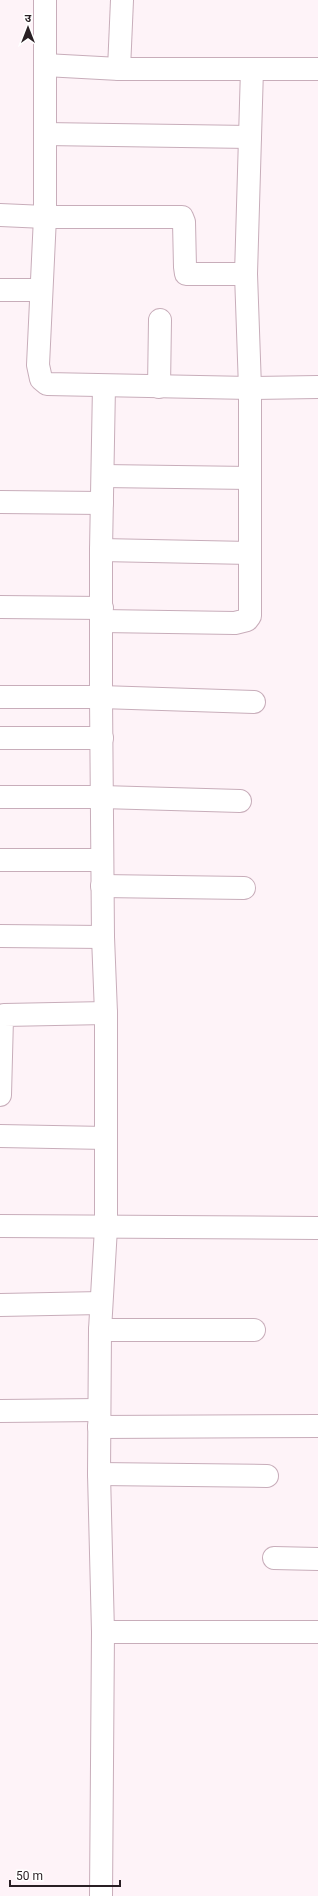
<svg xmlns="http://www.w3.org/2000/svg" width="318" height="1896" font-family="Roboto,'Noto Sans Devanagari',sans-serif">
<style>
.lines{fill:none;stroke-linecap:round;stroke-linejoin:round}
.minor-casing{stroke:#c8adba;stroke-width:24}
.minor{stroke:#fff;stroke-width:22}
</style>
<rect width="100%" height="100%" fill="#fef3f8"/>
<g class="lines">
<defs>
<g id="minor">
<path d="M45,0v217l-7,148 3,14 6,5 203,4 68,-1"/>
<path d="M45,65l74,4h199"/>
<path d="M119,69l3,-69"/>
<path d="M45,134l205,3"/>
<path d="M0,215l45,2h137l2,5 1,45 1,7h60"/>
<path d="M0,290h41"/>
<path d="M159,387l1,-67"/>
<path d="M103,476l147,2"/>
<path d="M0,502l102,1"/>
<path d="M101,550l149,3"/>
<path d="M0,607l102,1"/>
<path d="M102,621l133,2 12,-3 3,-4v-228l-4,-114 6,-205"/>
<path d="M0,697h101l153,5"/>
<path d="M0,738h102"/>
<path d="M0,797h102l138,4"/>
<path d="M0,860h102"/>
<path d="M102,886l142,2"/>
<path d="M0,936l103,1"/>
<path d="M0,1095l2,-77 2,-3 102,-2"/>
<path d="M0,1136l106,2"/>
<path d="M0,1226l318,2"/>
<path d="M0,1305l101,-2"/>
<path d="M100,1330h154"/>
<path d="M0,1411l99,-1"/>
<path d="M99,1427l219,-1"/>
<path d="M99,1474l168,2"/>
<path d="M274,1558l44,1"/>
<path d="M103,1632h215"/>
<path d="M101,1896l2,-264 -4,-158 1,-144 6,-102v-215l-3,-76 -2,-240v-147l3,-164"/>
</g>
</defs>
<use href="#minor" class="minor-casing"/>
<use href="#minor" class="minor"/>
</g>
<g transform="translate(28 28)" stroke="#ffffff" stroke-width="3" paint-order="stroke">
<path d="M0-3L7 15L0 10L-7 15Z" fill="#291f24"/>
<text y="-6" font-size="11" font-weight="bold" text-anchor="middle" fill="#291f24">उ</text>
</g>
<path d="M10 1880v6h110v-6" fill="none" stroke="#291f24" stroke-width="2"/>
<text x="16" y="1880" font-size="12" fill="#291f24" stroke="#ffffff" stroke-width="3" paint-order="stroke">50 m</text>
</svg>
